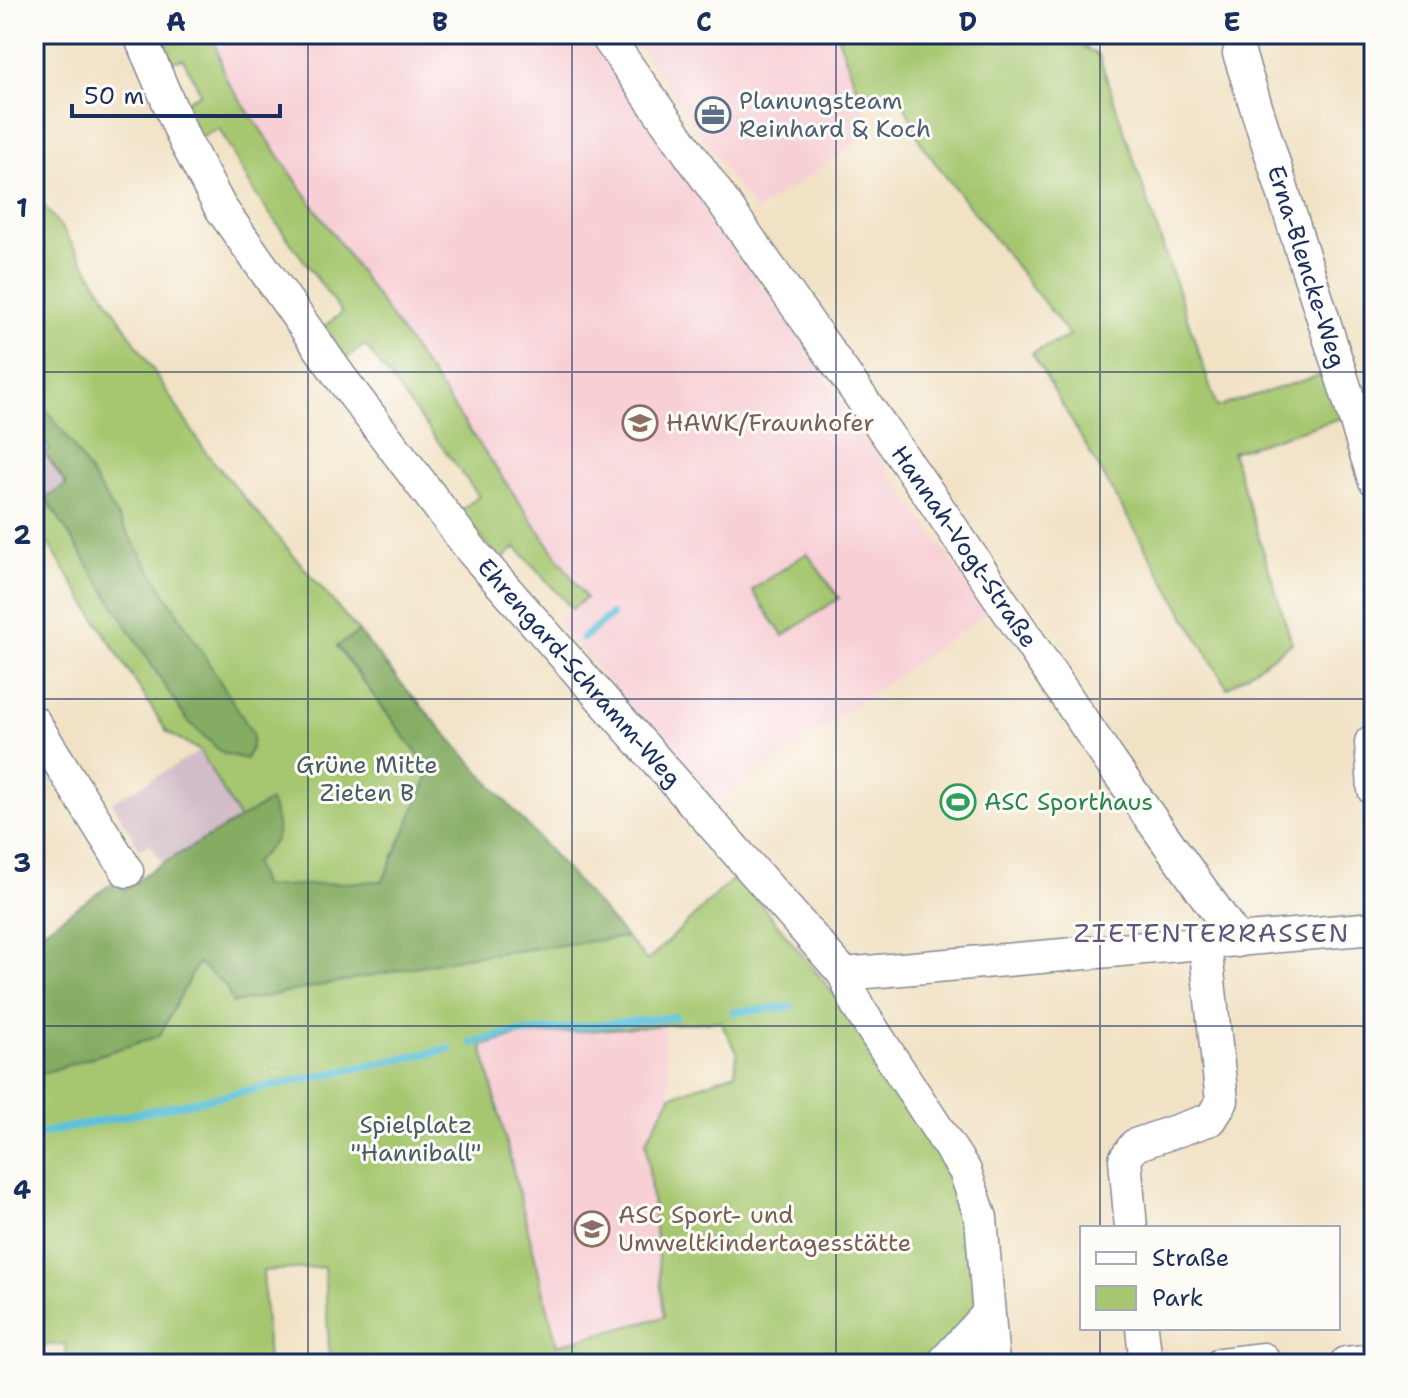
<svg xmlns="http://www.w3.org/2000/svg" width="1408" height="1398" font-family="'Shantell Sans',sans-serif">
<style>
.built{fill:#f7cfd5}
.industrial{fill:#d2bdc8}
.green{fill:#a6c770;stroke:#607b67;stroke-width:2;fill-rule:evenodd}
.forest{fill:#84ac62;stroke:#506e60;stroke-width:2}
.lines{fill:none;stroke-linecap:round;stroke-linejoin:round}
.stream{stroke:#5bc1d9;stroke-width:8}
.street-casing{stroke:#868892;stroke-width:35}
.street{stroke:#fff;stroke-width:32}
.grid{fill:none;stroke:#1b2f5e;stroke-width:2;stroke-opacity:0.55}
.labels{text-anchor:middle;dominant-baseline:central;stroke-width:6;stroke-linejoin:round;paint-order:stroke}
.service-label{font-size:24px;fill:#4e5e75;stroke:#fdfcf7;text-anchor:start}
.street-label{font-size:24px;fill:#1b2f5e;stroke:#fdfcf7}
.education-label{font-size:24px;fill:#785e54;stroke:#fdfcf7;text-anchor:start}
.park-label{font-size:24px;fill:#455d63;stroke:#fdfcf7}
.leisure-label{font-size:24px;fill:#27864d;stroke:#fdfcf7;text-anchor:start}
.neighbourhood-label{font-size:26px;letter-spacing:2px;fill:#5c577f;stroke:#fdfcf7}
.neatline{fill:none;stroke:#1b2f5e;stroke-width:3}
.grid-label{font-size:26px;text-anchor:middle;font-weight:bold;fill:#1b2f5e}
</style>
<rect width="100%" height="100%" fill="#fdfcf7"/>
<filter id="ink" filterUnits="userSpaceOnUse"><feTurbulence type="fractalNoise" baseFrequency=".0125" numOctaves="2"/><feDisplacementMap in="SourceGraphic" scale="16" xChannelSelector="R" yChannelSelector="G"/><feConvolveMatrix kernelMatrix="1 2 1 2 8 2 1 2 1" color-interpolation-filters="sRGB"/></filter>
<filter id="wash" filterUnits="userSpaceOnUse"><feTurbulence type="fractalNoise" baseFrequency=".006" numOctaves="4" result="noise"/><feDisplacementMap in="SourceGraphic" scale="32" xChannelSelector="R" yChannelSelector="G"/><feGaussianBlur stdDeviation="1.8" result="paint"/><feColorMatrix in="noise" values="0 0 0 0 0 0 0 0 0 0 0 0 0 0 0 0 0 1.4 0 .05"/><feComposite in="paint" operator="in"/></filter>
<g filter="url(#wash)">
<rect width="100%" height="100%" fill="#f1e2c5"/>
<g class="built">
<path d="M157,34h432l398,579 -272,191 -159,-182 15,-14 -55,-61 -262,-355 -71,-133 -14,4z"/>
<path d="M631,34h206l36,98 -118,80z"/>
<path d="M663,1025l8,71 -25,45 18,177 -107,27 -75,-299 35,-10z"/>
</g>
<g class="industrial">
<path d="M34,426l16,24 -5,4 21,31 -32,21z"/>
<path d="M200,751l40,69 -77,45 -13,-22 -10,6 -28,-47z"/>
</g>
<g class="green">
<path d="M157,34h55l15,47 359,517 -14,11 -56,-62 -15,13 -42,-48 20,-16 -114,-151 -20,14 -22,-32 19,-14 -88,-121 -35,-64 -20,10 -18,-34 20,-11 -18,-34 -14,4z"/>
<path d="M837,34h234l2,6 26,16 118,351 111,-34 16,44 -112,35 60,191 -65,45 -195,-335 38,-17 -147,-189 -25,-57 -36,13z"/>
<path d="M34,193l29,37 144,224 152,178 -22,15 94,125 -48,109 -120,7 202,69 161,-20 21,24 90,-86 111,136 83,126 40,75 6,97 -49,55h-598l-6,-97 -61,4 5,93h-201l-1,-20 -32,2v-270l125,-40 39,-74 24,20 -72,-111 90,-51 -40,-69 -33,-19 -133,-211v-15l32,-21 -21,-32 5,-3 -16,-24zM720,1021l17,31 -2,21 -64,23 -25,45 18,176 -107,28 -75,-299 35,-10z"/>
<path d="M807,553l32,45 -56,38 -31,-46z"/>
</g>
<g class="forest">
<path d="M34,408l12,1 26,35 181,290 -1,13 -6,12 -24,-6 -36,-34 -140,-221 20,-13 -21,-32 5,-3 -16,-24z"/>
<path d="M359,632l41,50 226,255 -161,20 -232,46 -8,-18 -27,-22 -39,73 -125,40v-139l83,-57 8,10 25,-19 120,-70c13,36 10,36 -16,62l9,24 120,-6 48,-109 -94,-126z"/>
</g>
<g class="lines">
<g class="stream">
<path d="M583,638l28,-23"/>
<path d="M734,1012l56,-5"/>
<path d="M472,1043l36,-9 167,-17"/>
<path d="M34,1135l415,-86"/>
</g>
</g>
</g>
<g filter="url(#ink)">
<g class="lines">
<defs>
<g id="street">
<path id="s1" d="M139,34l46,107 35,66 121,171 132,174 371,422 14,33 107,164 16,47 12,146"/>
<path id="s2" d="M605,34l326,463 181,267 126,177"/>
<path id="s3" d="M1239,53l135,426"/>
<path d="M34,722l93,149"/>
<path d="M1374,741l-3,1 3,48"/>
<path d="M844,974l530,-46"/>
<path d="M1131,1228l-6,-69 10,-14 76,-26 11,-18 -17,-157"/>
<path d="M1142,1328l4,36"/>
<path d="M1346,1363l28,-3"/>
<path d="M942,1364l46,-50"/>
<path d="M1221,1364l42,-5"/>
</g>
</defs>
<use href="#street" class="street-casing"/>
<use href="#street" class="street"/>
</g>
</g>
<path class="grid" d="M308,34v1330M572,34v1330M836,34v1330M1100,34v1194M34,372h1340M34,699h1340M34,1026h1340M1100,1328v36"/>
<defs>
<symbol id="office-ring" viewBox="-11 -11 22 22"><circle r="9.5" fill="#fdfcf7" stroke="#5c6f8a" stroke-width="1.5"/><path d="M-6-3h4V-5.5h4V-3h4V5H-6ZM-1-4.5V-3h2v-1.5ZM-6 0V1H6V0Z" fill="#5c6f8a"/></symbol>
<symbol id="university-ring" viewBox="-11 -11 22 22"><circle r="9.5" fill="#fdfcf7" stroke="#8d6e63" stroke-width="1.5"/><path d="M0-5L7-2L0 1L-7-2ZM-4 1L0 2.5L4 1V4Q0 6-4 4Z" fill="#8d6e63"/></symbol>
<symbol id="stadium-ring" viewBox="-11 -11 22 22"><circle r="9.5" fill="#fdfcf7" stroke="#2e9e5b" stroke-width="1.5"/><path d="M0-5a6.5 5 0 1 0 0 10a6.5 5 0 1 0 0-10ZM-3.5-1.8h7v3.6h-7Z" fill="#2e9e5b"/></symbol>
<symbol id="school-ring" viewBox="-11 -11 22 22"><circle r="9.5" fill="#fdfcf7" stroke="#8d6e63" stroke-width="1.5"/><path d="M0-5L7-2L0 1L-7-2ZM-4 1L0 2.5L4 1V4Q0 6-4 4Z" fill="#8d6e63"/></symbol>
</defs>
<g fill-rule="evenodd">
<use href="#office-ring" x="693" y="95" width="40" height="40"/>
<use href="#university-ring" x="620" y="403" width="40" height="40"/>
<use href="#stadium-ring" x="938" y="782" width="40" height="40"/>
<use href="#school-ring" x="572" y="1209" width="40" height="40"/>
</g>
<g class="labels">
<g class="service-label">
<text x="739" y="101">Planungsteam<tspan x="739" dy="28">Reinhard &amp; Koch</tspan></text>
</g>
<g class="street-label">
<text stroke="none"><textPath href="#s3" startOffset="224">Erna-Blencke-Weg</textPath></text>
<text stroke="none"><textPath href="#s2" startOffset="626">Hannah-Vogt-Straße</textPath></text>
<text stroke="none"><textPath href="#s1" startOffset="780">Ehrengard-Schramm-Weg</textPath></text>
</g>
<g class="education-label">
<text x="666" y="423">HAWK/Fraunhofer</text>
<text x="618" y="1215">ASC Sport- und<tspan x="618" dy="28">Umweltkindertagesstätte</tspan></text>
</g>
<g class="park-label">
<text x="367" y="765">Grüne Mitte<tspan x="367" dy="28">Zieten B</tspan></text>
<text x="416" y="1125">Spielplatz<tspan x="416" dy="28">"Hanniball"</tspan></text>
</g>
<g class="leisure-label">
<text x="984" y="802">ASC Sporthaus</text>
</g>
<g class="neighbourhood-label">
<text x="1212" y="932">ZIETENTERRASSEN</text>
</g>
</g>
<rect width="1408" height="1398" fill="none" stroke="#fdfcf7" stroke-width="88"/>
<rect x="1080" y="1226" width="260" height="104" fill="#fdfcf7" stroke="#a3aaba" stroke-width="2"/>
<rect x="1096" y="1252" width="40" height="12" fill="#ffffff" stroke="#a3aaba" stroke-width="2"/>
<text x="1152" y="1266" font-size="24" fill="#1b2f5e">Straße</text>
<rect x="1096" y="1286" width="40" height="24" fill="#a6c770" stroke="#a3aaba" stroke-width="2"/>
<text x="1152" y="1306" font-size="24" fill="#1b2f5e">Park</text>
<path d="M72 104v12h208v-12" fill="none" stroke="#1b2f5e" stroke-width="4"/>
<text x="84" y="104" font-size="24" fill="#1b2f5e" stroke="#fdfcf7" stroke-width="6" paint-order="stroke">50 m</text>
<rect x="44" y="44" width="1320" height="1310" class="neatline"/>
<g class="grid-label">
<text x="176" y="31">A</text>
<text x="440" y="31">B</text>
<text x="704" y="31">C</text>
<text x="968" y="31">D</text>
<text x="1232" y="31">E</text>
<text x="22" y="217">1</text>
<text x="22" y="544">2</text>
<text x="22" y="872">3</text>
<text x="22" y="1199">4</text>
</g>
</svg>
